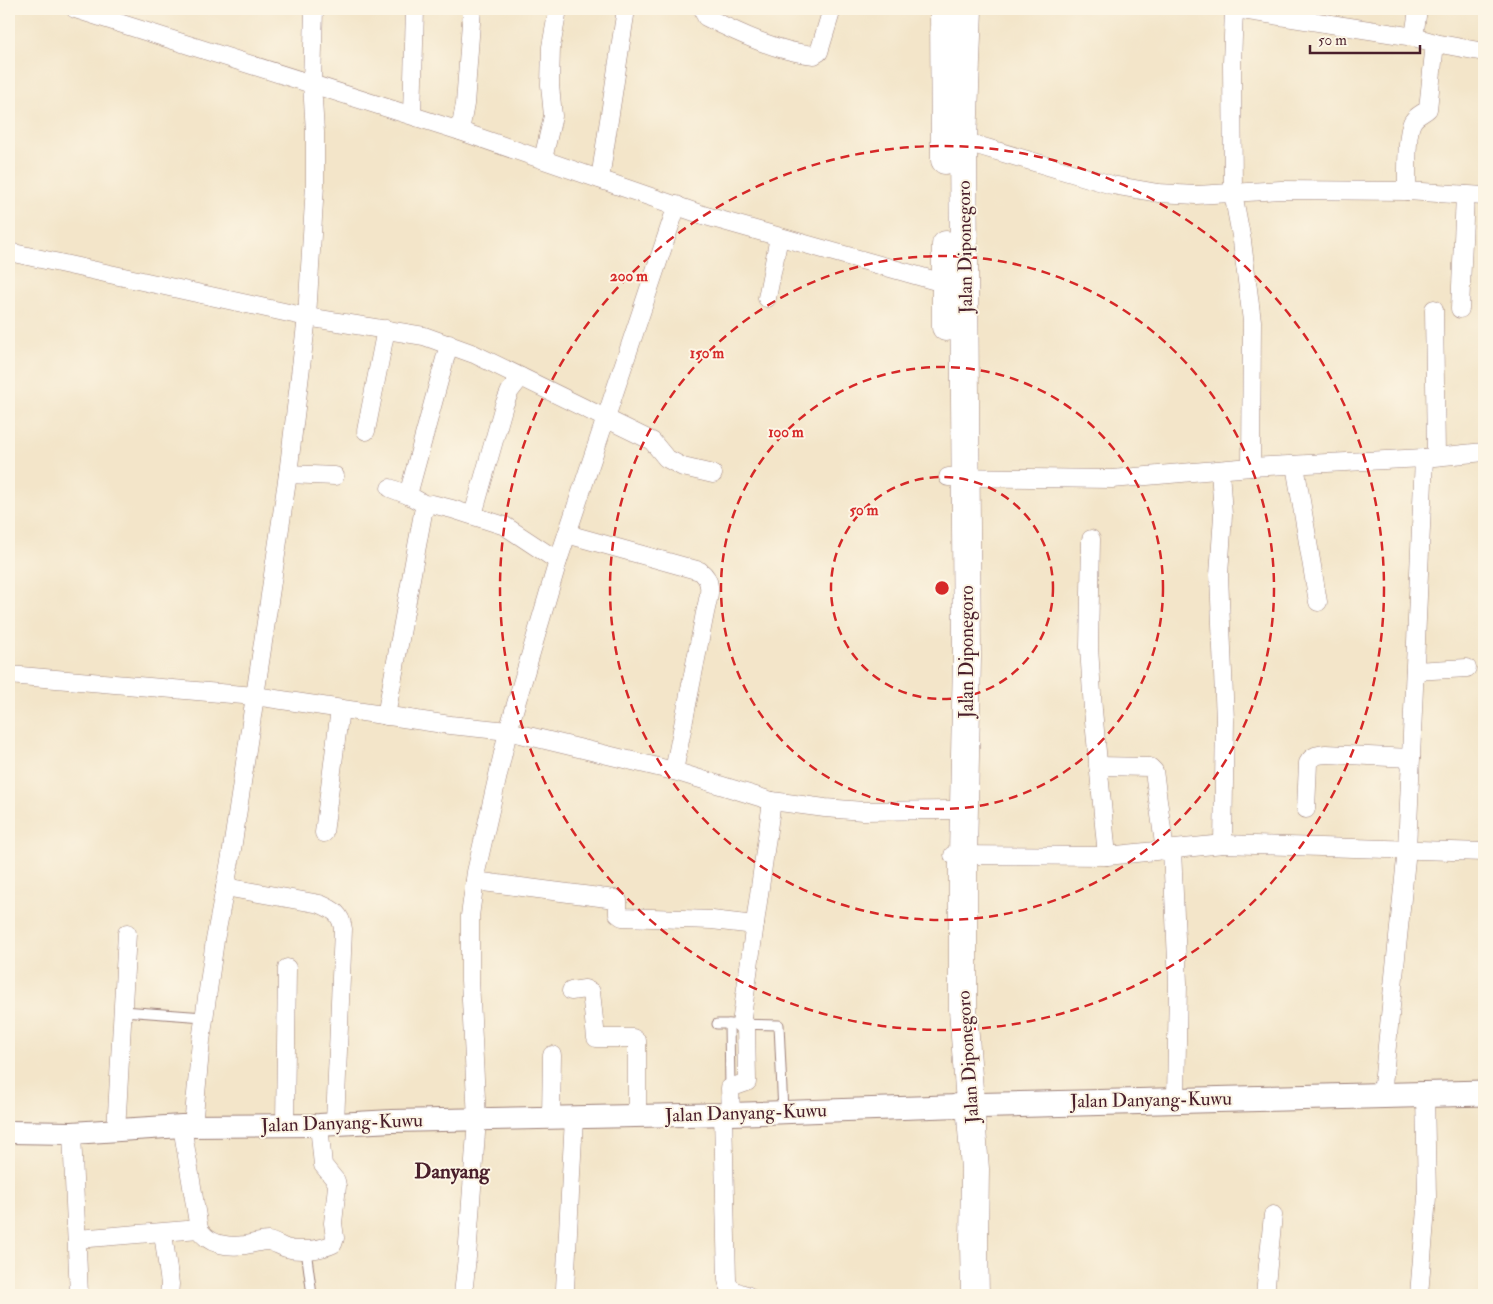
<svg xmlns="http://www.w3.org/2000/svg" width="1493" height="1304" font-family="'IM FELL Double Pica',serif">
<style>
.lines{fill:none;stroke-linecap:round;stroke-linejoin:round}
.service-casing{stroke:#9e827a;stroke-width:11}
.minor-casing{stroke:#9e827a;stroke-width:19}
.tertiary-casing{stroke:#9e827a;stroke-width:24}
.secondary-casing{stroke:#9e827a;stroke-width:27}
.primary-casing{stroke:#9e827a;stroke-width:29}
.service{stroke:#fff;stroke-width:9}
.minor{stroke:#fff;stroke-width:18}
.tertiary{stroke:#fff;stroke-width:22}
.secondary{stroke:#fff;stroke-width:25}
.primary{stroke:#fff;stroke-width:28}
.ring{fill:none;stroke:#d62828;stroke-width:2.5;stroke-dasharray:9 6}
.labels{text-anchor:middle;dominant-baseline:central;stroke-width:4;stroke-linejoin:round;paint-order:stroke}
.street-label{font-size:19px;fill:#4a1f2b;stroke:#fcf5e5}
.quarter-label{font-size:21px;font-weight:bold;fill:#4a1f2b;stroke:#fcf5e5}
.centre{fill:#d62828;stroke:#fcf5e5;stroke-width:2.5}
.ring-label{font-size:15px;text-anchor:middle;font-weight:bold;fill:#d62828;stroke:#fcf5e5;stroke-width:4;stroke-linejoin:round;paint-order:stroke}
</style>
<rect width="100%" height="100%" fill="#fcf5e5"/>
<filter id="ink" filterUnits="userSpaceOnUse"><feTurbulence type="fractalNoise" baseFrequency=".02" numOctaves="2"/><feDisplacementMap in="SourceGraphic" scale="10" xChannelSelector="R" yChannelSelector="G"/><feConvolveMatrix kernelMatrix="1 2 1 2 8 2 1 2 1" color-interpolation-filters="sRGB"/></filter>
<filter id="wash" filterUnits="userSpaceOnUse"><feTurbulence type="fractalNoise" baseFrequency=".0096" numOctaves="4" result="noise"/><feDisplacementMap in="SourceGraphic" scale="20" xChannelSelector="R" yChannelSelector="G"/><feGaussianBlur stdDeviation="1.12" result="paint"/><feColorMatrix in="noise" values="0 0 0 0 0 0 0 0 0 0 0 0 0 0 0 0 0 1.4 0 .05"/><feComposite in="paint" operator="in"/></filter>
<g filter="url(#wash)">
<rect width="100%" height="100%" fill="#f3e5c9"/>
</g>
<g filter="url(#ink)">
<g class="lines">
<defs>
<g id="service">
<path d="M123,1011l81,6"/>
<path d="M717,1024h12"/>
<path d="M730,1088l-1,-64 50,1 4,87"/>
<path d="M306,1250l6,45"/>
</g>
<g id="minor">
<path d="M75,9l385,122 246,85 248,70"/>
<path d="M703,9l3,8c32,16 72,35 108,38l5,-3 13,-43"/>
<path d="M1234,9l-2,55 1,129 9,48 10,80 -1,146"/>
<path d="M1235,9l179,28 21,6 49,9"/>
<path d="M1414,37l4,-28"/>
<path d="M412,115l3,-106"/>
<path d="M460,131l5,-27 7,-95"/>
<path d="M963,141l149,44 46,8 38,2 85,-5 126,1 77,5"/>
<path d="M543,159l10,-43 -3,-31 1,-38 7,-38"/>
<path d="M600,179l26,-170"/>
<path d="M1407,191c0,-14 -1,-60 6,-70 4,-6 11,-8 15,-12l7,-66"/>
<path d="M9,252l298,65 117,19 50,18 178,87 14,17 17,9 30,7"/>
<path d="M767,298l12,-61"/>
<path d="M1434,309l2,147"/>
<path d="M1460,309l5,-114"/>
<path d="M366,431l20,-102"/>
<path d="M1295,465l23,137"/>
<path d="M1220,470l3,45 -4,60 6,146 -2,123"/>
<path d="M288,474l47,2"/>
<path d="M948,477l164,2 139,-12 173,-9 60,-6"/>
<path d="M390,488l18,7"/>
<path d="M426,505l-18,-10 41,-151"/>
<path d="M473,515l31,-110 6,-14 11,-14"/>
<path d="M567,534l133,37c15,11 8,27 5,42l-31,158"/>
<path d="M1091,539l-2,108 4,63 14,146"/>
<path d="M1415,671l52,-3"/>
<path d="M9,675l246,21 33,-222 19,-157 8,-132v-53l-3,-48 2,-75"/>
<path d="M386,716l37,-203 3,-8 6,-1 20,5 53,17 53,35"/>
<path d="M1098,766l52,1 4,4 11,80"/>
<path d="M1306,809l2,-46c4,-8 10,-8 18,-9l85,4"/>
<path d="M324,833l16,-124"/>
<path d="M1172,850l6,133 -2,117"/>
<path d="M953,855l154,1 116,-12 261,8"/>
<path d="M475,881l140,18 3,2v13l4,3 90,3 43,5"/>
<path d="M225,887l95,17c14,6 21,10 23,25l-8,194"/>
<path d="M571,991l14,-2 6,3 5,46h37l4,3v75"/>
<path d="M741,1024l31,-223"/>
<path d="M1382,1095l25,-246 17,-391"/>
<path d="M723,1114l4,166c2,11 10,12 20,15"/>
<path d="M731,1114l-1,-26 17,-6 -1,-57"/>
<path d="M551,1118l1,-63"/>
<path d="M285,1125l2,-157"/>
<path d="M182,1126l17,103c9,16 29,18 46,16 7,-1 15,-4 23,-4 6,1 12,5 18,7 13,4 35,2 47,-4l2,-6 -2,-15 4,-37 -1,-5 -13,-16 -4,-40"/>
<path d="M193,1126l8,-85 14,-101 16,-84 24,-160 195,29 58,6 166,40 98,30 53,7 38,3 87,-1"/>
<path d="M116,1132l11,-199"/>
<path d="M72,1133l7,162"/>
<path d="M163,1233l7,51 -1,11"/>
<path d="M77,1239l122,-10"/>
<path d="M565,1289l9,-171"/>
<path d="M463,1295l4,-38 10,-138 -7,-139v-64l6,-44 32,-141 50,-170 119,-356"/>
<path d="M1265,1295l8,-80"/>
<path d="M1419,1295l8,-98 -2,-103"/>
</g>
<path id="tertiary" d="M9,1132l63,1 110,-7 137,-1 73,-4 339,-7 228,-8"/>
<path id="secondary" d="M959,1106l525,-13"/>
<g id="primary">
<path d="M944,9l1,151"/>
<path d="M968,9l-5,132 4,516 -4,199v154l12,159 -1,74 1,52"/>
<path d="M946,245v82"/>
</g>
</defs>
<use href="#service" class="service-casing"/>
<use href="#minor" class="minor-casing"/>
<use href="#tertiary" class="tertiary-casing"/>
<use href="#secondary" class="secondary-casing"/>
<use href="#primary" class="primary-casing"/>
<use href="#service" class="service"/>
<use href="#minor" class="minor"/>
<use href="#tertiary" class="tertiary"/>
<use href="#secondary" class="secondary"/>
<use href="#primary" class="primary"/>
</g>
</g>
<g class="ring">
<circle cx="942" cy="588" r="111"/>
<circle cx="942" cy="588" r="221"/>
<circle cx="942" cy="588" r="332"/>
<circle cx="942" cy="588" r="442"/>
</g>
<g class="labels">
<g class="street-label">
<text transform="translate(965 247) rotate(-91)">Jalan Diponegoro</text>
<text transform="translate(967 652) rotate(-90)">Jalan Diponegoro</text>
<text transform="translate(968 1057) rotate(-94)">Jalan Diponegoro</text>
<text transform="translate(1151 1100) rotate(-1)">Jalan Danyang-Kuwu</text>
<text transform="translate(746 1113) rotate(-2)">Jalan Danyang-Kuwu</text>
<text transform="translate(342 1123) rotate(-2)">Jalan Danyang-Kuwu</text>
</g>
<g class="quarter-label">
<text x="452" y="1171">Danyang</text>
</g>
</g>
<circle cx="942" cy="588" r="8" class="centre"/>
<g class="ring-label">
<text x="629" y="281">200 m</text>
<text x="707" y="358">150 m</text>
<text x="786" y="437">100 m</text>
<text x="864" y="515">50 m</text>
</g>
<rect width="1493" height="1304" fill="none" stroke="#fcf5e5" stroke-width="30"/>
<path d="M1310 45v8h110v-8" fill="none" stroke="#4a1f2b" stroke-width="2.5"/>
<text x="1318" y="45" font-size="15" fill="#4a1f2b" stroke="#fcf5e5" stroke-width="4" paint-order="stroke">50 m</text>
</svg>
